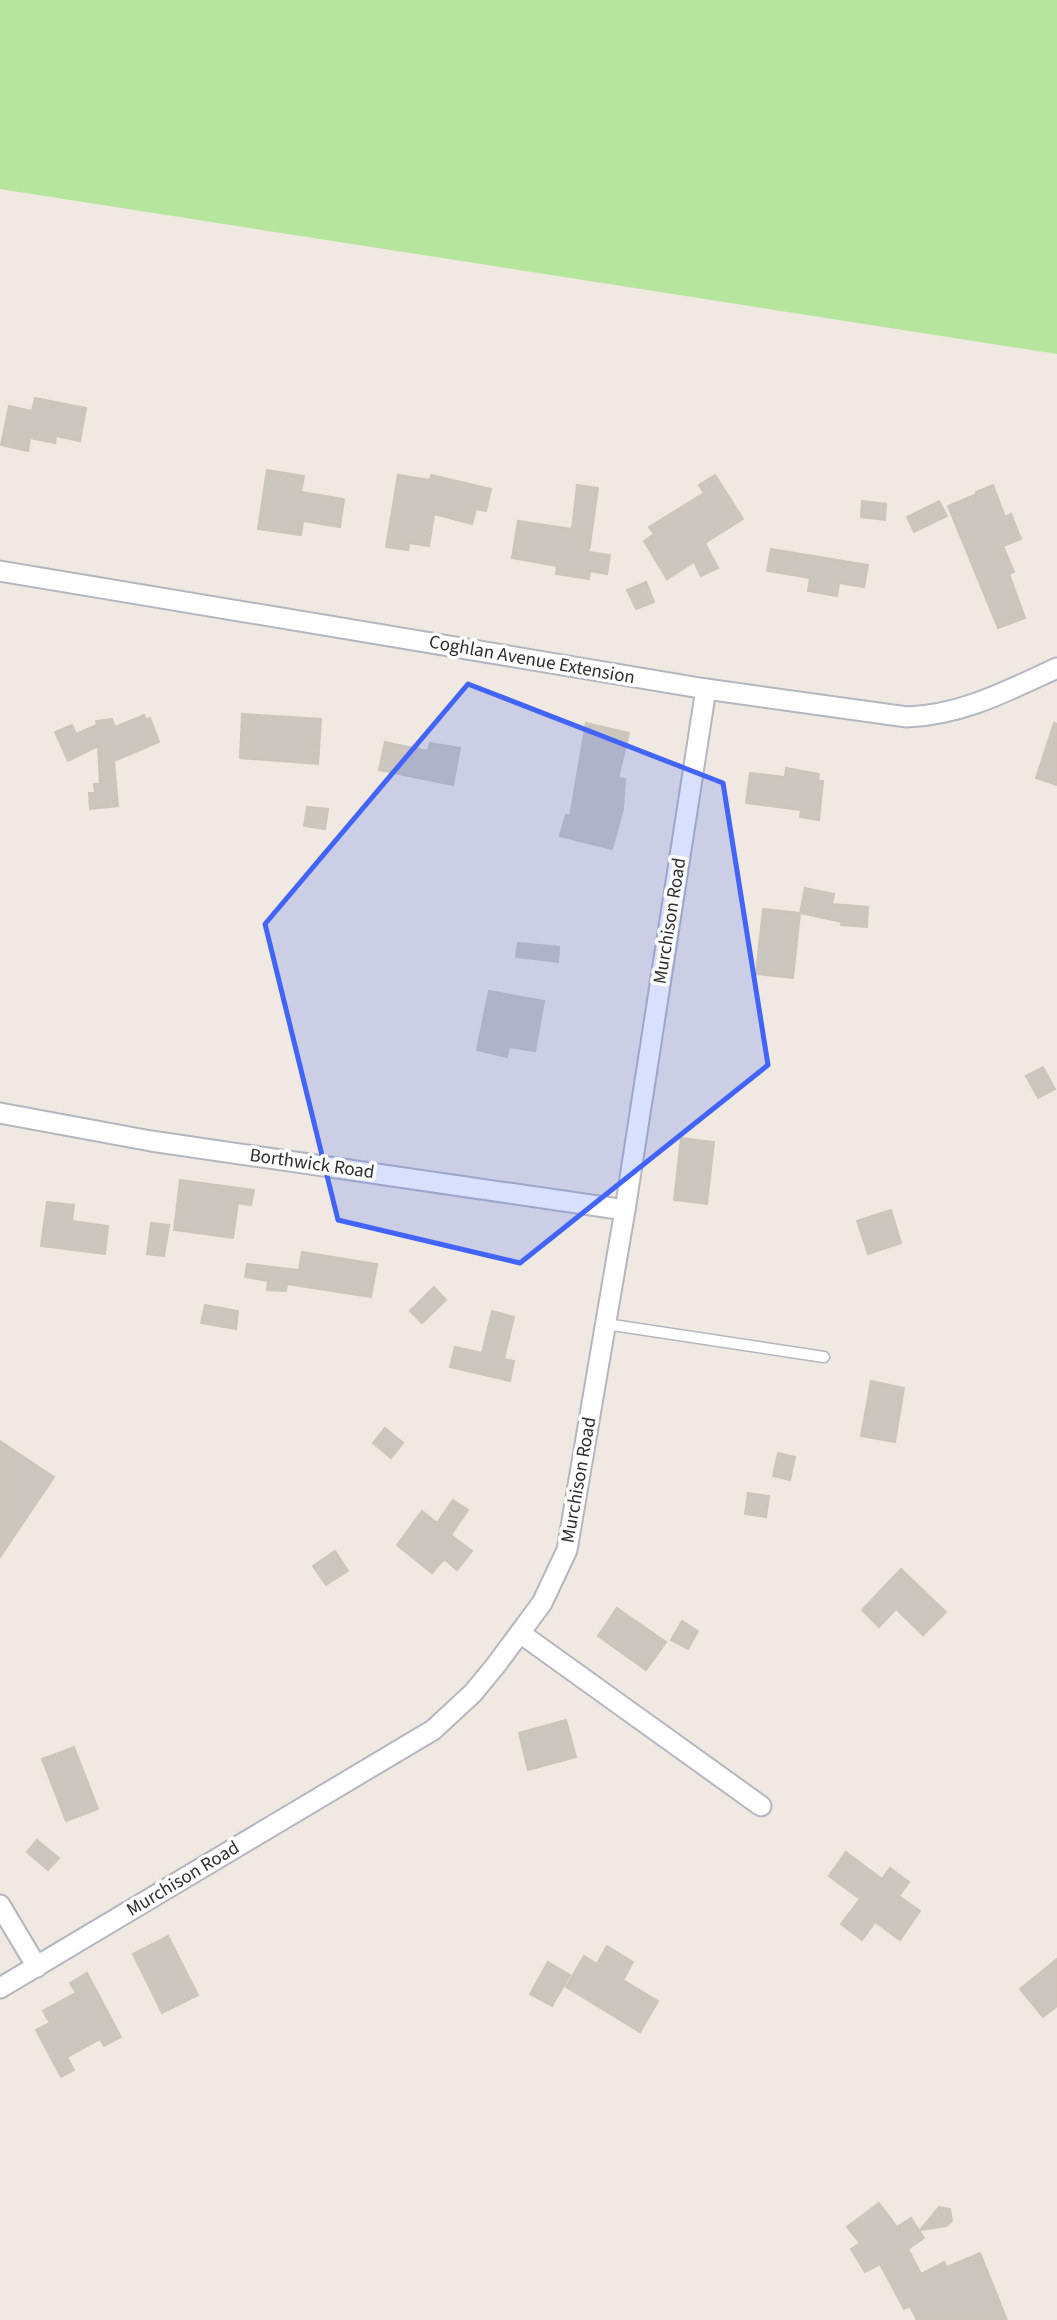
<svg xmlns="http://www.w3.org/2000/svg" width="1057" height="2320" font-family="'Source Sans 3',sans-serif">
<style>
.green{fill:#b6e59e}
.building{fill:#cbc7bf;stroke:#cbc5ba;stroke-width:2}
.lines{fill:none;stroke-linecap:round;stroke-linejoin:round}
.service-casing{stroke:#b4b7c1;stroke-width:13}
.minor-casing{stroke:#b4b7c1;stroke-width:23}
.service{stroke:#fff;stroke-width:10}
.minor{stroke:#fff;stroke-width:19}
.marked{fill:#4264fb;fill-opacity:0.2;stroke:#4264fb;stroke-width:5;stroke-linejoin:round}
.labels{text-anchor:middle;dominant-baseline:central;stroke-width:7;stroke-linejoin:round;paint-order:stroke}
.street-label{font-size:19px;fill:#2e2e2e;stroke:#fff}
</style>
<rect width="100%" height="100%" fill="#efe9e1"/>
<path class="green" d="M0,0h1057v354l-1057,-165z"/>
<g class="building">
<path d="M35,398l51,10 -6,33 -24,-5 -1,7 -25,-5 -2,13 -27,-6 8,-39 23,5z"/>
<path d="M267,470l37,6 -3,16 43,7 -4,28 -37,-6 -2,14 -43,-6z"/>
<path d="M398,475l32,5 1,-5 60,14 -5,22 -10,-2 -4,15 -38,-10 -5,32 -20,-3 -1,7 -22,-3z"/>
<path d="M715,475l28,44 -38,24 13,25 -17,8 -7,-14 -27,17 -23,-38 10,-7 -5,-7 55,-34 -5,-8z"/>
<path d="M577,485l21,3 -9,64 21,3 -3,19 -17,-3 -1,8 -33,-5 1,-8 -45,-8 6,-37 54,8z"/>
<path d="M993,485l12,32 6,-3 10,25 -18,7 11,26 -5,2 16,44 -27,10 -50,-122 29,-12 -1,-2z"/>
<path d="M862,501l24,3 -1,16 -24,-3z"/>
<path d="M939,501l8,15 -33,16 -7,-15z"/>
<path d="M771,549l97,16 -4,22 -25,-4 -2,13 -29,-5 2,-13 -43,-7z"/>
<path d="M646,582l8,20 -18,7 -9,-19z"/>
<path d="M242,714l79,5 -3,45 -78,-6z"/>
<path d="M144,715l2,5 4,-2 9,24 -45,19 4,45 -28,3 -1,-16h6l-1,-9h6l-2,-38 -30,15 -13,-29 17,-7 4,9 21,-9 -1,-4 16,-2 3,8z"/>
<path d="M586,723l43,10 -11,45 7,1 -2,30 -11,40 -52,-13 6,-21 4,1z"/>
<path d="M1054,723l3,1v61l-21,-7z"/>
<path d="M385,742l43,9 2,-8 30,5 -7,37 -74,-15z"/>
<path d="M786,768l33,6 -1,7h5l-4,39 -19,-3 1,-7 -55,-7 4,-30 35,4z"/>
<path d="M307,807l21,2 -3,20 -21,-3z"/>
<path d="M805,888l29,6 -2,10 36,3 -1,20 -26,-2 1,-3 -42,-9z"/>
<path d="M763,909l37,4 -7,65 -37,-4z"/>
<path d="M518,943l41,4 -1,15 -42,-5z"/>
<path d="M489,991l55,10 -9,50 -26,-4 -2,10 -30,-7z"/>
<path d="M1043,1067l12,22 -17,9 -12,-22z"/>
<path d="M681,1138l33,4 -7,62 -33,-4z"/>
<path d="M180,1180l74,10 -3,15 -13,-2 -5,35 -59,-8z"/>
<path d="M47,1202l27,3 -2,16 36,5 -3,28 -64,-8z"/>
<path d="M891,1210l10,33 -33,11 -11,-33z"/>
<path d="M151,1223l18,2 -5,31 -17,-2z"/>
<path d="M302,1252l75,12 -6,33 -84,-13 -1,7 -19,-1 1,-9 -23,-4 2,-13 52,6z"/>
<path d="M434,1287l12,13 -24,23 -12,-12z"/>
<path d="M205,1305l33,6 -2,18 -35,-6z"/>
<path d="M492,1311l22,6 -10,42 10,2 -4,20 -60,-14 5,-20 27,6z"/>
<path d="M871,1381l33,7 -9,54 -34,-6z"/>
<path d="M385,1428l18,15 -12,15 -18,-15z"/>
<path d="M0,1441l54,36 -54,80z"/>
<path d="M778,1453l17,4 -5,23 -17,-4z"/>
<path d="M748,1493l21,3 -3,21 -21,-3z"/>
<path d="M453,1500l15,10 -17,25 21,16 -15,19 -13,-11 -12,14 -35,-28 25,-34 15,12z"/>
<path d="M335,1551l13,20 -22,14 -13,-19z"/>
<path d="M901,1569l45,43 -23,23 -27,-26 -17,18 -17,-17z"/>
<path d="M617,1608l49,34 -20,28 -48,-34z"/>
<path d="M682,1621l16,10 -10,18 -17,-9z"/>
<path d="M566,1720l10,37 -48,13 -9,-37z"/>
<path d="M74,1747l24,62 -32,12 -24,-62z"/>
<path d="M37,1840l22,18 -11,12 -21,-18z"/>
<path d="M846,1852l36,27 8,-11 19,14 -10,14 21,15 -20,29 -25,-18 -13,18 -21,-16 19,-25 -31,-23z"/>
<path d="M168,1936l30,59 -36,18 -29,-59z"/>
<path d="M607,1946l26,16 -10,18 35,21 -18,31 -74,-45 18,-31 13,8z"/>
<path d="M1057,1959v47l-14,11 -23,-28z"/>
<path d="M548,1962l22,13 -18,31 -22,-12z"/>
<path d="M87,1973l34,64 -17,9 -4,-7 -33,18 7,13 -13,7 -25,-47 14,-7 -7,-12 33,-18 -6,-10z"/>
<path d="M879,2203l18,24 14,-9 13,20 -16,11 13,25 23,-12 3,5 33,-14 27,67h-90l-7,-14 -6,3 -24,-45 -15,8 -14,-23 9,-6 -13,-16z"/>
<path d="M939,2207l11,2 2,12 -6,5 -26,4z"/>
</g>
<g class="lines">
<defs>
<path id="service" d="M606,1324l218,33"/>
<g id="minor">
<path d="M0,571l706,118 201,28c55,-2 100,-26 150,-49"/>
<path d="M0,1113l151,28 474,69"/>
<path d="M520,1633l241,173"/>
<path d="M0,1905l37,62"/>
<path d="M0,1988l433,-258 40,-37 23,-28 46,-62 25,-53 58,-340 81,-521"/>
</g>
</defs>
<use href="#service" class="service-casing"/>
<use href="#minor" class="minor-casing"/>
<use href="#service" class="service"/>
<use href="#minor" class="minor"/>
</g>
<path class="marked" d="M468,684l255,99 45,282 -248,198 -182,-43 -73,-296z"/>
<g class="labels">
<g class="street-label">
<text transform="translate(532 660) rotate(10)">Coghlan Avenue Extension</text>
<text transform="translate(670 921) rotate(-81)">Murchison Road</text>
<text transform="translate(312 1164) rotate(8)">Borthwick Road</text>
<text transform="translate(579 1480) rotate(-80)">Murchison Road</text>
<text transform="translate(183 1879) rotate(-31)">Murchison Road</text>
</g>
</g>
</svg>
